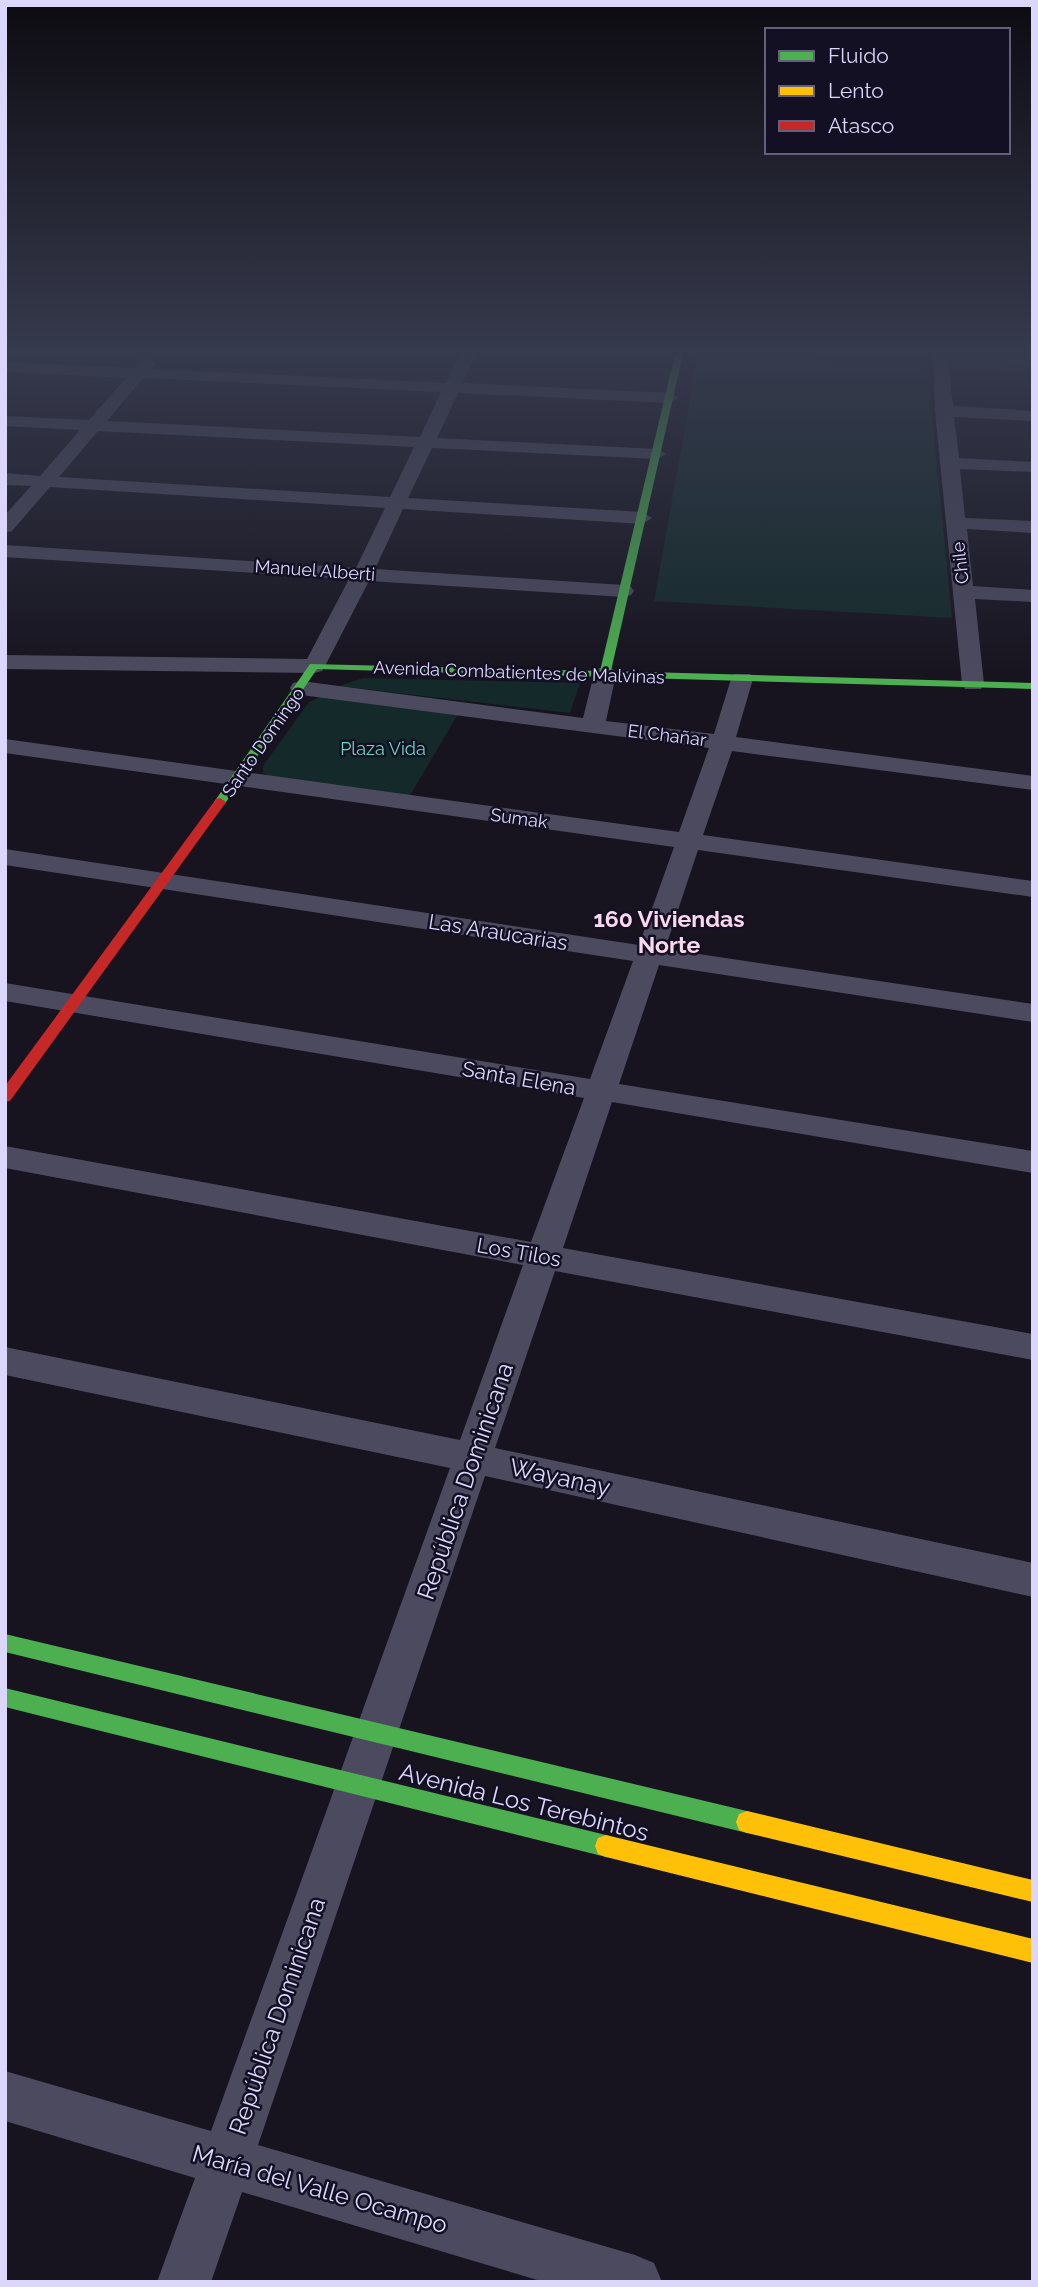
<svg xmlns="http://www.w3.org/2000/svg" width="1038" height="2287" font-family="Raleway,sans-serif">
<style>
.green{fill:#142a2a}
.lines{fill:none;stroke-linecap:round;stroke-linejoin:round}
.stream{stroke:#142645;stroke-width:4.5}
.path{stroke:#47505d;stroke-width:2.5;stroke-dasharray:2 2.5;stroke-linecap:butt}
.street{fill:#4c4a5f;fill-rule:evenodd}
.fast{fill:#4caf50;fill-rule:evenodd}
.slow{fill:#ffc107;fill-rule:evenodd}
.jam{fill:#c62828;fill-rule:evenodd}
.labels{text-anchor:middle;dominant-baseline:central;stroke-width:5;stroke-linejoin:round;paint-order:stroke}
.far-street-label{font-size:18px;fill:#dbd6fc;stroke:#141023}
.far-park-label{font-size:18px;fill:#68d6bc;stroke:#141023}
.street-label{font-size:21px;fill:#dbd6fc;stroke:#141023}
.neighbourhood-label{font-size:23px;font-weight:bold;fill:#fcd8ee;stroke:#141023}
.near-street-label{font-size:24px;fill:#dbd6fc;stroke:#141023}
</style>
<rect width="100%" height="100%" fill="#17141f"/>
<g class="green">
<path d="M698,354l229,11 25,253 -298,-17z"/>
<path d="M946,354h87v20l-85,-7z"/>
<path d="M363,678l217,5 -10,30 -231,-27z"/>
<path d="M328,697l130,17 -49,83 -138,-20 -8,-4v-7l46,-64 8,-4z"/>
</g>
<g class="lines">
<path class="stream" d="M1003,354l30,6"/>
<path class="path" d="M975,354l58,11"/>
<g class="street">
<path d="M460,354h16l-14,29 208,10 8,5 -8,5 -212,-10 -21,45 220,11 9,5 -9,5 -225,-11 -24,50 234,14 10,6 -10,6 -239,-15 -28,60 249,16 7,2 3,4 -3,4 -7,2 -255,-16 -44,85 -3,5 -8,2 -309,-4v-14l302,4 42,-80 -344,-22v-12l351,23 29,-60 -335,-21 -38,44 -7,2v-18l26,-29 -26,-1v-12l35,3 40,-46 -75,-4v-10l84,4 37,-42 -121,-6v-10l130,6 7,-8 6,-2 8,5 -4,6 294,14zM143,378l298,14 -21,45 -313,-16zM98,431l316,16 -24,50 -331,-20z"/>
<path d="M933,354h12l2,3 6,49 80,5v10l-79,-4 5,41 74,4v10l-73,-3 5,49 68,3v12l-66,-4 6,57 60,4v12l-58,-3 9,85 -3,5h-16l-3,-5 -27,-273z"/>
<path d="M605,667l8,2 3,5 -10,47 108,13 17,-55 3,-5h16l3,5 -17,58 297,39v14l-301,-39 -29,84 330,46v16l-335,-47 -33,99 368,55v18l-374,-57 -40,119 414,67v22l-421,-71 -49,146 470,86v26l-478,-89 -60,177 538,115v34l-548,-121 -227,669 377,110 19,8 8,19h-118l-302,-90 -31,90h-54l38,-104 -190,-57v-50l206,60 239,-663 -445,-93v-28l455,93 63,-175 -518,-97v-22l526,96 53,-144 -579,-97v-18l585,96 43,-118 -628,-96v-16l634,96 35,-98 -669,-94v-14l674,93 30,-84 -408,-53 -8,-2 -3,-5 3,-5 8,-2 282,37 11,-44 3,-5z"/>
</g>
<g class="fast">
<path d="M675,354h8l-72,317 422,12v6l-716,-20 -93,136h-8l-2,-3 96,-138 290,7z"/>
<path d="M5,1634l742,177 8,3 3,8 -3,8 -8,3 -742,-181z"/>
<path d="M5,1688l601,147 8,3 3,8 -3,8 -8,3 -601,-150z"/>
</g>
<g class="slow">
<path d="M747,1811l286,69v22l-286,-69 -8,-3 -3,-8 3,-8z"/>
<path d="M606,1835l427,104v24l-427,-106 -8,-3 -3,-8 3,-8z"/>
</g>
<path class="jam" d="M220,798l6,4 -2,3 -214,296 -5,1v-16l211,-287z"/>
</g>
<linearGradient id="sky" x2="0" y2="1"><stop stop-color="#0d0b11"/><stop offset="0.52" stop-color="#363a4d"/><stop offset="1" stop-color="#363a4d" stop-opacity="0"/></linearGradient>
<rect width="1038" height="675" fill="url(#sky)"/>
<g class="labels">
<g class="far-street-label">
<text transform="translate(960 563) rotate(-96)">Chile</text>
<text transform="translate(315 570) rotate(4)">Manuel Alberti</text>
<text transform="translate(519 672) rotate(2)">Avenida Combatientes de Malvinas</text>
<text transform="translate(667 735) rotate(7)">El Chañar</text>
<text transform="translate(263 742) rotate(-55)">Santo Domingo</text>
<text transform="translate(519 818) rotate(8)">Sumak</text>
</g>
<g class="far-park-label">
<text x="383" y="748">Plaza Vida</text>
</g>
<g class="street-label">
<text transform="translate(498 932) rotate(9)">Las Araucarias</text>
<text transform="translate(519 1078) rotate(10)">Santa Elena</text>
<text transform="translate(519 1252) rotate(10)">Los Tilos</text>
</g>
<g class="neighbourhood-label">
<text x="669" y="918">160 Viviendas<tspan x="669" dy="26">Norte</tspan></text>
</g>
<g class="near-street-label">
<text transform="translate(560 1477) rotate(12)">Wayanay</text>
<text transform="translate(465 1481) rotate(-71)">República Dominicana</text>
<text transform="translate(524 1802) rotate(14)">Avenida Los Terebintos</text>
<text transform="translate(277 2016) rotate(-71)">República Dominicana</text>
<text transform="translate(320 2189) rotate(16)">María del Valle Ocampo</text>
</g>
</g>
<rect width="1038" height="2287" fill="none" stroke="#dbd6fc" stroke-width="14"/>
<rect x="765" y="28" width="245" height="126" fill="#141023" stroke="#645f7a" stroke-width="2"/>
<rect x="779" y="51" width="35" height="10" fill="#4caf50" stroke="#645f7a" stroke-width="2"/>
<text x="828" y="63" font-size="21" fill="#dbd6fc">Fluido</text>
<rect x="779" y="86" width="35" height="10" fill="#ffc107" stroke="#645f7a" stroke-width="2"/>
<text x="828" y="98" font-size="21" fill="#dbd6fc">Lento</text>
<rect x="779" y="121" width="35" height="10" fill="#c62828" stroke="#645f7a" stroke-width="2"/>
<text x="828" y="133" font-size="21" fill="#dbd6fc">Atasco</text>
</svg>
